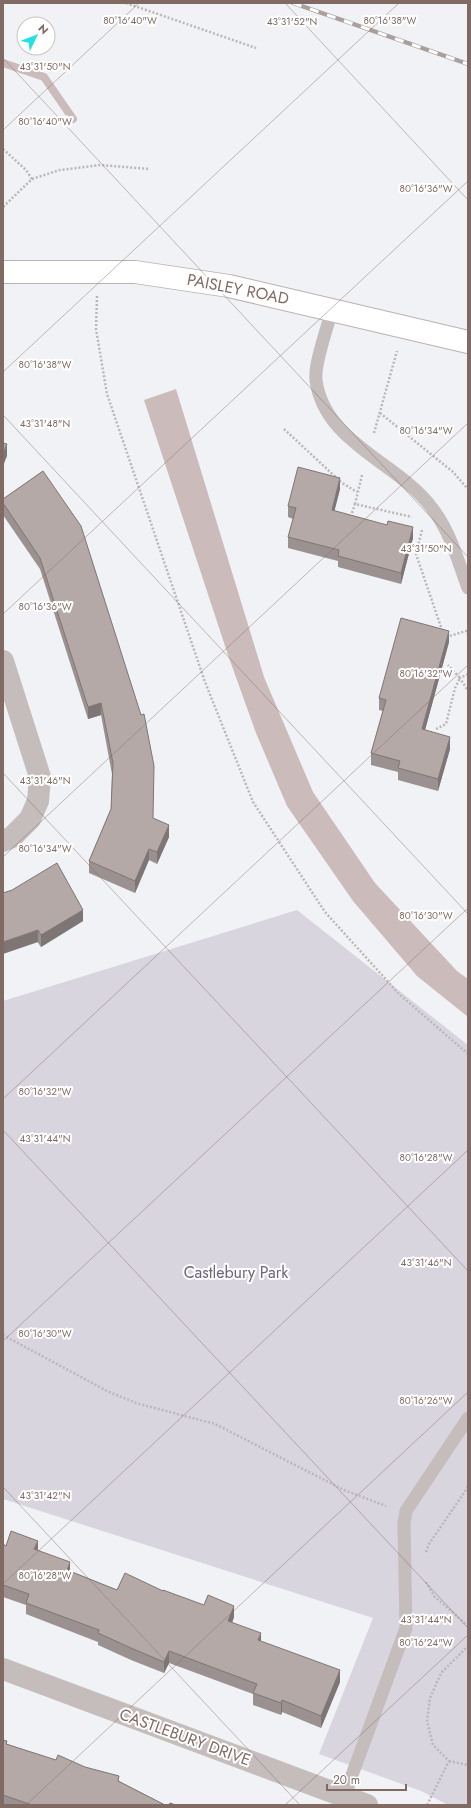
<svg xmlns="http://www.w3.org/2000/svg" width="471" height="1808" font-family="Jost,sans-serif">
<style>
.green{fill:#d8d5df}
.water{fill:#cbbcbb}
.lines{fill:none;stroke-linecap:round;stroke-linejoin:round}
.stream{stroke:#cbbcbb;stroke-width:8}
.secondary-casing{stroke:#bab2b0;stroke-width:24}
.path{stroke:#bcb7b6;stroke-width:2.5;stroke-dasharray:2 2;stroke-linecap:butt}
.lane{stroke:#c4bdbb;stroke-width:13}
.street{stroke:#c4bdbb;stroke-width:22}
.secondary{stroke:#fff;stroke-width:22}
.rail-casing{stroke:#a99f9d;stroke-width:4.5}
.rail{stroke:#fff;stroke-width:3;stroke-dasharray:9;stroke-linecap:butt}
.wall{fill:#9b9190}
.shaded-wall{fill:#7e7675}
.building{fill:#b4a9a7;stroke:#7e7675}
.ticks{fill:none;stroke:#826a64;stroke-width:1;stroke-opacity:0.45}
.labels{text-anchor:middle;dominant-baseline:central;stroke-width:4;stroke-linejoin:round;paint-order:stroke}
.street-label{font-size:16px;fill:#826a64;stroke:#fff}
.park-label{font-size:16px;fill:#6f6279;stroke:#fff}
.ticks-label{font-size:10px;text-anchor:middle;fill:#826a64;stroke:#fff;stroke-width:4;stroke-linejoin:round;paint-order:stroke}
</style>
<rect width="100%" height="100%" fill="#f1f2f5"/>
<path class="green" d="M297,910l171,135v760h-20l-27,-14 -102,-37 54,-136 -370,-119v-498z"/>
<path class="water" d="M176,389l88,288 49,115 62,91 82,88 11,8v38l-51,-41 -64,-75 -66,-95 -31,-73 -27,-75 -85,-258z"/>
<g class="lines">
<path class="stream" d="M3,63l41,14 29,42"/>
<defs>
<path id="secondary" d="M3,272h132l94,14 239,56"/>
</defs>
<use href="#secondary" class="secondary-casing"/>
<g class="path">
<path d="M126,3l130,45"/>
<path d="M3,149l23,21 6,9 -29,28"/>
<path d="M32,179l28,-9 40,-5 50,4"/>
<path d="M97,296l-1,33 11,65 98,288 48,120 72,110 74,82 69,60"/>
<path d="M380,413l73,59 15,17"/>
<path d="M284,429l58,54 15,9"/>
<path d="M374,433l23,-82"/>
<path d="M362,475l-7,29 57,13"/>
<path d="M352,513l3,-9"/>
<path d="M422,530l-6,24 26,76"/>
<path d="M446,637l20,-6 2,4"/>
<path d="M468,674l-8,4 8,13"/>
<path d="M436,729l10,-5 9,-36 5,-10 -12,-13"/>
<path d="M3,1335l104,56 29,12 79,21 129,66 42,16"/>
<path d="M426,1552l3,-8 39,-57"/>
<path d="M426,1582l8,14 34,30"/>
<path d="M449,1761l19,4"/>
<path d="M427,1805l22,-44 -16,-16 -6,-24 3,-23 11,-25 27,-27"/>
</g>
<g class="lane">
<path d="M332,309c-4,18 -18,54 -16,71 8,63 83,83 116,128 18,23 26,53 36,80"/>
<path d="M344,1797l62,-169 -2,-105 2,-12 62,-93"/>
</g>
<g class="street">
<path d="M3,661l37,116 -2,24 -8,18 -18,18 -9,4"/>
<path d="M3,1669l364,136"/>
</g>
<use href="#secondary" class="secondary"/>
<defs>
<path id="rail" d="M293,3l175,61"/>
</defs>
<use href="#rail" class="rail-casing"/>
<use href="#rail" class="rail"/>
</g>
<g class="wall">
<path d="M43,471l110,347 16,19 -12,27 -8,-4 -14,33 -46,-20v-12l22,-52 1,-35 -11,-59 -13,4 -48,-150 -37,-54v-16z"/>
<path d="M340,489l-6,22 79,27 -12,46 -63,-17v-6l-50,-13v-11l5,-18 -5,-2v-11z"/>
<path d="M449,642l-24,88 25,19 -12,42 -40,-11v-8l-27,-7v-12l12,-42 -4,-1v-12z"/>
<path d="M3,893l80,28 -42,26z"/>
<path d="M3,1544l3,2 32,4 32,21 47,19 46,1 71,26 -2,6 29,18 79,41 -19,46 -39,-16 -1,3 -28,-10v-11l-84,-31 -5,10 -33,-13 -33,-15v-3l-72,-28v-9l-23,-8z"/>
<path d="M3,1740l4,4 112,37 46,24h-162z"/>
</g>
<g class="shaded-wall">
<path d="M7,444v12l-4,10v-12z"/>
<path d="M340,478v11l-8,32v-11z"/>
<path d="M413,527v11l-12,46v-11z"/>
<path d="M449,631v11l-27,99v-12z"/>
<path d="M101,703v12l-13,4v-12z"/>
<path d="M450,737v12l-12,42v-12z"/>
<path d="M169,825v12l-12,27v-12z"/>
<path d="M149,849v11l-14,33v-12z"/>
<path d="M83,910v11l-42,26v-12z"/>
<path d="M38,930v12l-35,12v-12z"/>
<path d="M38,1541v11l-4,-3z"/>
<path d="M70,1562v12l-3,-4z"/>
<path d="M234,1606v11l-6,16v-12z"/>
<path d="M261,1633v12l-3,-5z"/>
<path d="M169,1651v12l-5,10v-11z"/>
<path d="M340,1670v12l-19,46v-12z"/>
<path d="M282,1700v12l-1,3v-12z"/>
</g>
<g class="building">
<path d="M3,443l4,1 -4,10z"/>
<path d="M298,467l42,11 -8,32 55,15 1,-4 25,6 -12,46 -63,-17 1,-6 -51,-13 8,-29 -8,-2z"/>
<path d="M43,471l38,55 60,189 3,-1 10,52 -1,52 16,7 -12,27 -8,-3 -14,32 -46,-20 22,-52 2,-46 -12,-60 -13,4 -48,-149 -37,-55v-4z"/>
<path d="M401,618l48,13 -27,98 28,8 -12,42 -40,-11 2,-7 -29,-8 15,-53 -7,-2z"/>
<path d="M57,863l26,47 -42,25 -3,-5 -35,12v-49l9,-3z"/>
<path d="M11,1531l27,10 -4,8 36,13 -3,8 50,20 8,-17 38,18v-1l41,15 4,-10 26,11 -6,15 33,12 -3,7 82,30 -19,46 -39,-16 -1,3 -28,-10 4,-9 -88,-33 -5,11 -33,-14 -33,-15 1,-3 -73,-27 3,-9 -26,-9v-41l3,2z"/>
<path d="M3,1740l4,1 -1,3 50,16 2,-5 27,12 34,9 -1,5 47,24h-133l-29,-10z"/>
<path d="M170,1803l6,2h-7z"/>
</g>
<path class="ticks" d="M285,3l183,197M3,58l465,499M3,130l136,-127M3,372l396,-369M3,415l465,499M3,614l465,-433M3,773l465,498M3,857l465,-434M3,1099l465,-434M3,1130l465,498M3,1341l465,-433M3,1487l297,318M3,1584l465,-434M26,1805l442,-413M285,1805l183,-170"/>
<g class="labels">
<g class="street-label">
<text transform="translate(238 289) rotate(11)">PAISLEY ROAD</text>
<text transform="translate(185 1737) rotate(20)">CASTLEBURY DRIVE</text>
</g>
<g class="park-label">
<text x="236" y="1272">Castlebury Park</text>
</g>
</g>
<g class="ticks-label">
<text x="130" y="24">80°16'40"W</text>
<text x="390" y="24">80°16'38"W</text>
<text x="292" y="25">43°31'52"N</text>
<text x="45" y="70">43°31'50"N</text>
<text x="45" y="125">80°16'40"W</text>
<text x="426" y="192">80°16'36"W</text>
<text x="45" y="368">80°16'38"W</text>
<text x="45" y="427">43°31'48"N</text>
<text x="426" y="434">80°16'34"W</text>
<text x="426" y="552">43°31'50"N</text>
<text x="45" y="610">80°16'36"W</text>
<text x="426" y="677">80°16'32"W</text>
<text x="45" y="784">43°31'46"N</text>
<text x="45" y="852">80°16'34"W</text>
<text x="426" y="919">80°16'30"W</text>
<text x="45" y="1095">80°16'32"W</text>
<text x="45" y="1142">43°31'44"N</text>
<text x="426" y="1161">80°16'28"W</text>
<text x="426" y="1266">43°31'46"N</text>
<text x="45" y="1337">80°16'30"W</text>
<text x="426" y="1404">80°16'26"W</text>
<text x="45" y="1499">43°31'42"N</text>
<text x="45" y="1579">80°16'28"W</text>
<text x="426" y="1623">43°31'44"N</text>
<text x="426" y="1646">80°16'24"W</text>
</g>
<rect width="471" height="1808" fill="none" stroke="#826a64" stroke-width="8"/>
<g transform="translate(36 36) rotate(47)"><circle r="19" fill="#ffffff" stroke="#cdc3c1"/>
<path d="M0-3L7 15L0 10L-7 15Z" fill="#24e0e1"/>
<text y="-6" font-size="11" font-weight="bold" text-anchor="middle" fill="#826a64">N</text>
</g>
<path d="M327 1784v6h79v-6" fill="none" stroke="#826a64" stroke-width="2"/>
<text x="333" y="1784" font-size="12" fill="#826a64" stroke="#ffffff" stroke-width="3" paint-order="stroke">20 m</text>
</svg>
